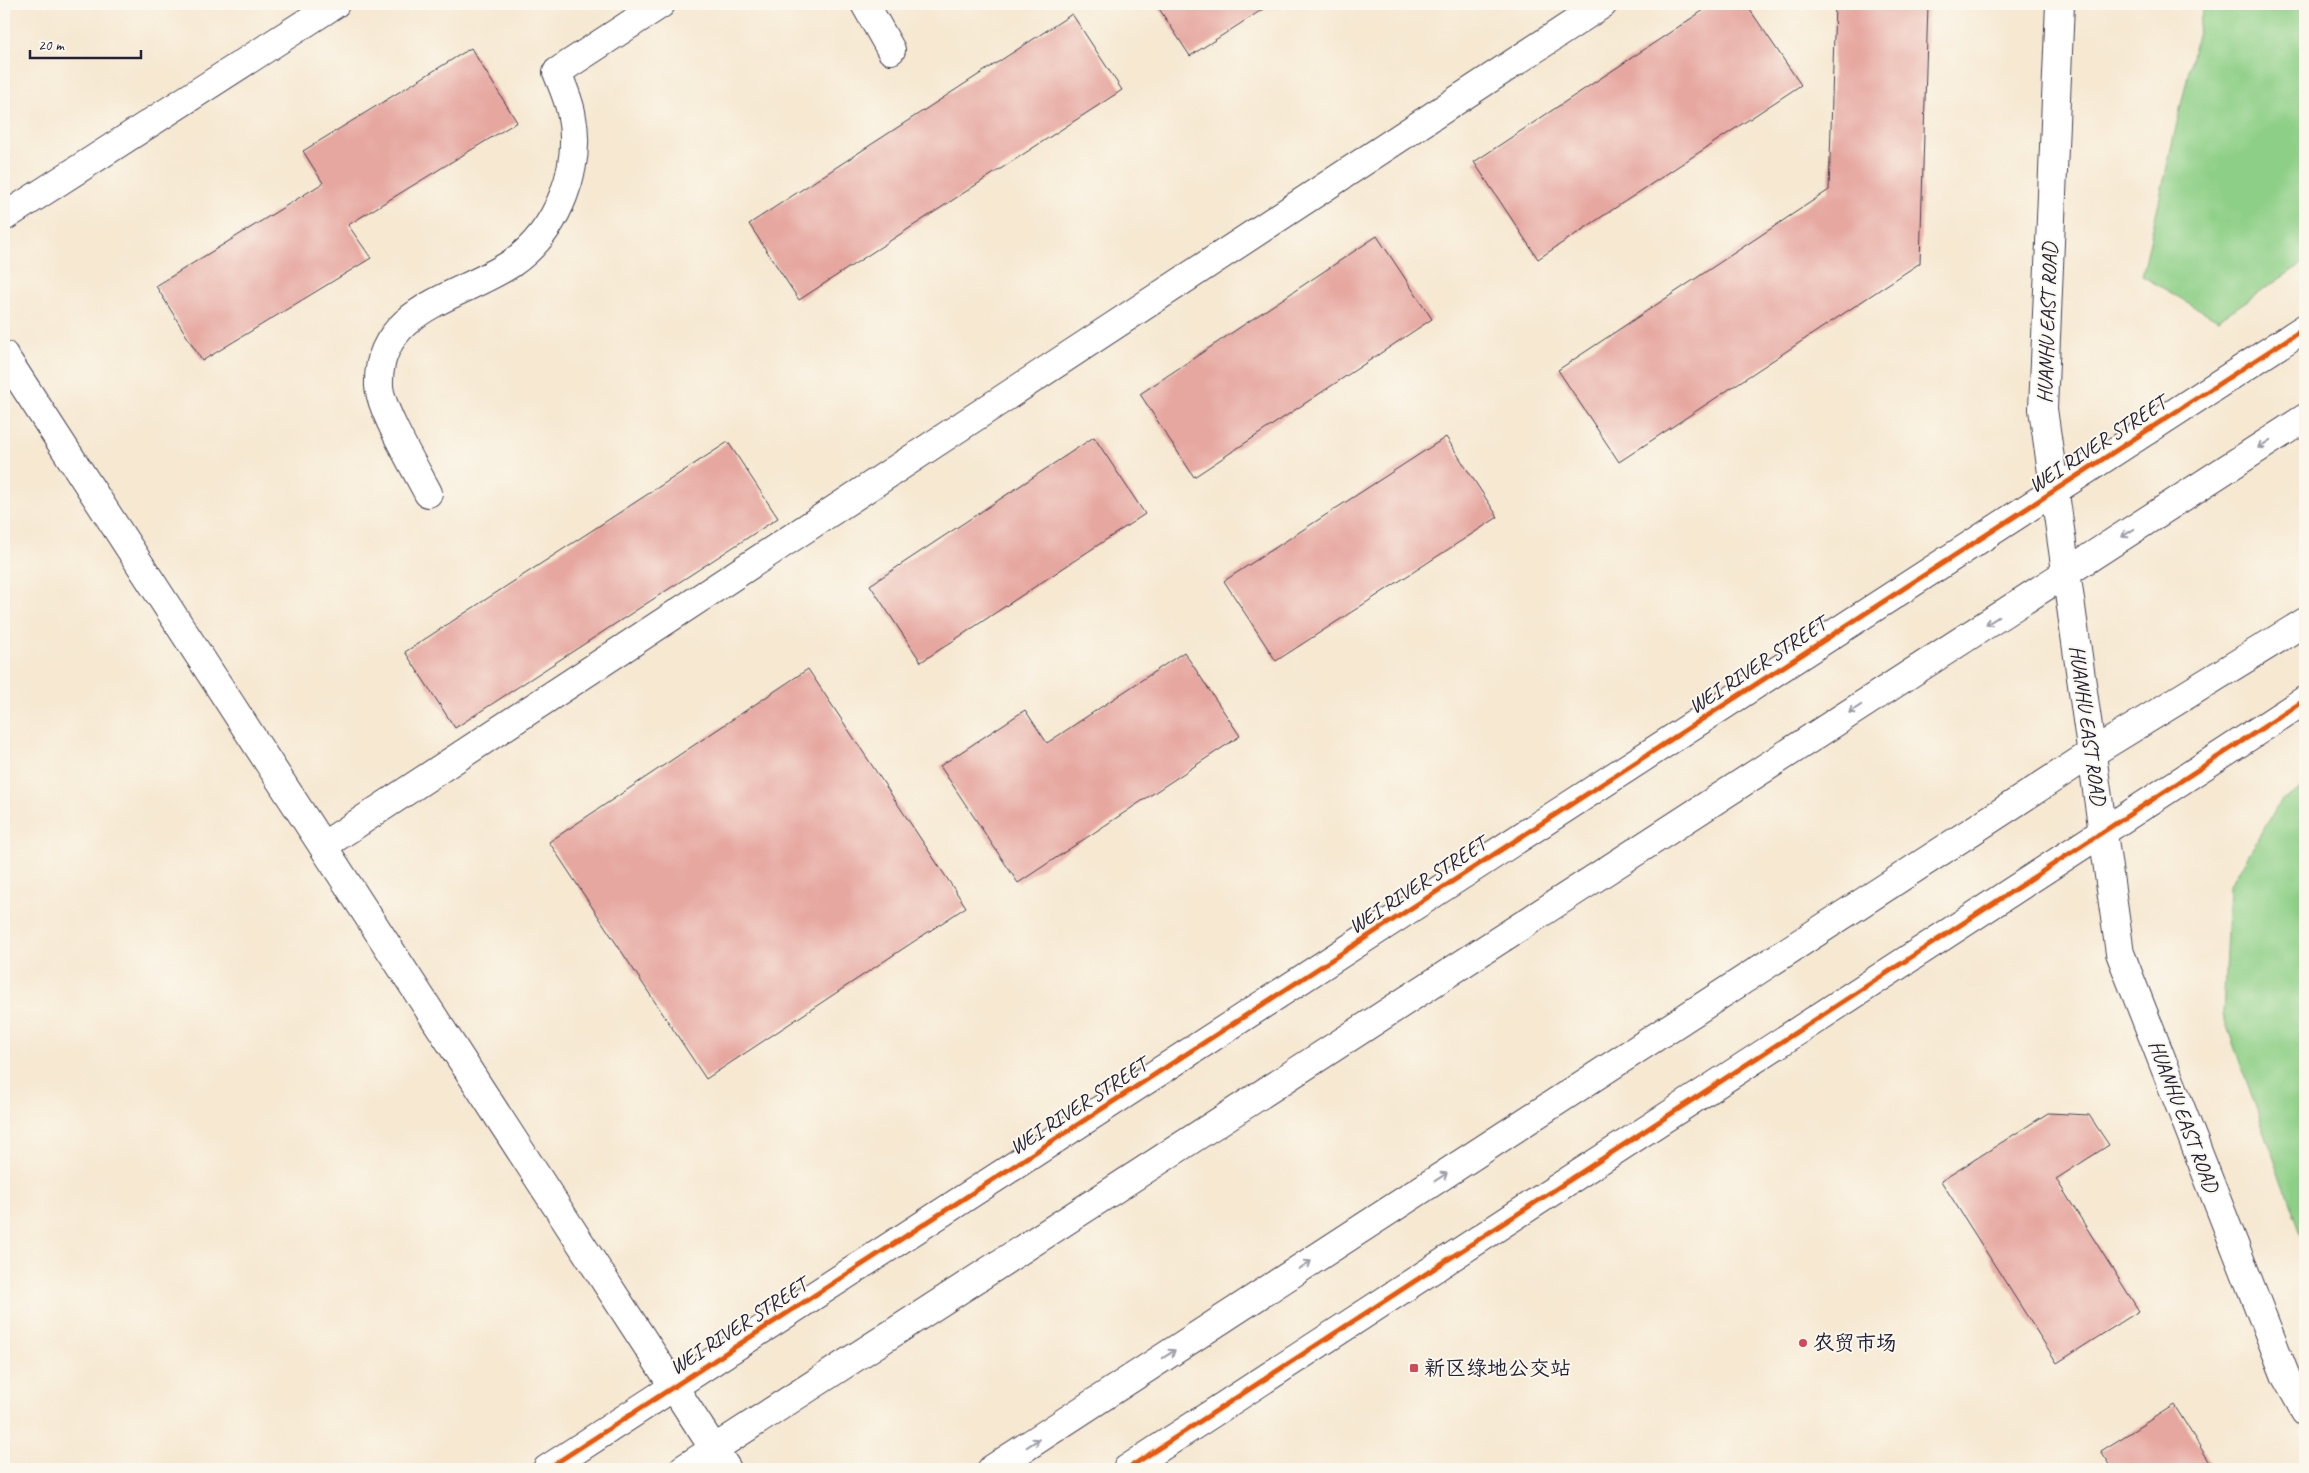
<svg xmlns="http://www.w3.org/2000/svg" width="2309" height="1473" font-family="Caveat,'LXGW WenKai TC',sans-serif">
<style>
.green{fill:#8dcf86;stroke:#587860}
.building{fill:#e6a7a0}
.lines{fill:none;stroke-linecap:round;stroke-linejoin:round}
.minor-casing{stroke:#424052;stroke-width:30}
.major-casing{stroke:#424052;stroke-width:30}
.minor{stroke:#fff;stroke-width:28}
.major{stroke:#fff;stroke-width:28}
.cycleway-casing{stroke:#fbf7ec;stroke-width:8}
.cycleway{stroke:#e8590c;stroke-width:5}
.oneway{stroke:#9c9ca7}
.poi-dot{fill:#d1495b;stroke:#fbf7ec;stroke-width:2}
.labels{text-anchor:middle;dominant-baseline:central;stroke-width:4;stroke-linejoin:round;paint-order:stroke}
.street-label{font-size:21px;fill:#22223b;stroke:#fbf7ec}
.poi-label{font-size:21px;fill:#22223b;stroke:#fbf7ec;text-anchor:start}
</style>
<rect width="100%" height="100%" fill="#fbf7ec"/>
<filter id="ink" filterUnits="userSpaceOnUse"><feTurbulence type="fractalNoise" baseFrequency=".02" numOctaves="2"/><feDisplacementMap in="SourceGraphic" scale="10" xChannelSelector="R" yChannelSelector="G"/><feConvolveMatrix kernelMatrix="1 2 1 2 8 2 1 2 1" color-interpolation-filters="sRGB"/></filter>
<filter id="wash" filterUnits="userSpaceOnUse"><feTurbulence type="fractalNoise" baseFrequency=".0096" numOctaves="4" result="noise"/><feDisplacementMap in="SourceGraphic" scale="20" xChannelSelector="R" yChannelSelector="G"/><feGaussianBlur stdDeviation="1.12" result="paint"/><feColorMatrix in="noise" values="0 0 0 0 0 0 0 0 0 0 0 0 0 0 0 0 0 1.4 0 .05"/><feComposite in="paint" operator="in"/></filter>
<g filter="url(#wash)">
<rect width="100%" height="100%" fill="#f6e8d1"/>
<g class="green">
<path d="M2204,4h101v258l-87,58 -76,-44z"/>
<path d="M2305,786v459l-82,-230 6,-128 51,-85z"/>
</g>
<g id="blocks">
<g class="building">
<path d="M1156,4h115l-81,52z"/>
<path d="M1713,4h33l55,81 -263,174 -64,-97z"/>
<path d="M1835,4h93l-8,259 -301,199 -61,-92 271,-180z"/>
<path d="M1072,14l50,76 -323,210 -50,-76z"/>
<path d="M471,48l46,74 -169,103 23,33 -169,103 -46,-75 167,-103 -20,-32z"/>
<path d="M1377,236l55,83 -238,158 -54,-83z"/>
<path d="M1094,437l51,77 -224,148 -51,-77z"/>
<path d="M1446,437l52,80 -222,144 -52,-80z"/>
<path d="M728,442l50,76 -323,210 -50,-76z"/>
<path d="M1184,652l56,84 -222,147 -78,-117 85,-56 22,33z"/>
<path d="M808,669l158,238 -260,172 -157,-237z"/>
<path d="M2048,1113l41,2 20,30 -53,34 83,132 -82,52 -116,-182z"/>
<path d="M2174,1405l40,64h-101l-12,-18z"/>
</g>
</g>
</g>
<g filter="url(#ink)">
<use href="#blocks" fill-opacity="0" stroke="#424052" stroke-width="1"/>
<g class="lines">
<defs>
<g id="minor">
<path d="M865,4l26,46"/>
<path d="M2060,4l-17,405 77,544 166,424 19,34"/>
<path d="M4,217l331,-213"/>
<path d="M4,355l723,1114"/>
<path d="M428,493c-13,-25 -47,-82 -49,-107 -3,-78 83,-89 133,-123 46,-32 71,-97 59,-151 -3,-14 -9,-27 -14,-40l104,-68"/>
<path d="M323,846l1280,-842"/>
<path d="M547,1469l1758,-1141"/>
<path d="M1127,1469l1178,-769"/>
</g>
<g id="major">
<path d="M683,1469l1622,-1051"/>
<path d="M992,1469l1100,-716 213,-131"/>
</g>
</defs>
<use href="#minor" class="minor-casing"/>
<use href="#major" class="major-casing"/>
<use href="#minor" class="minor"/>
<use href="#major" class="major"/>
<defs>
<g id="cycleway">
<path d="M547,1469l1758,-1141"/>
<path d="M1127,1469l1178,-769"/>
</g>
</defs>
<use href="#cycleway" class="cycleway-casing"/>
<use href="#cycleway" class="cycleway"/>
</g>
<defs><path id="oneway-shaft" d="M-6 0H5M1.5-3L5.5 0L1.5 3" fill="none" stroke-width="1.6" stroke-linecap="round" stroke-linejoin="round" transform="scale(1.25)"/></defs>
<g class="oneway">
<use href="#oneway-shaft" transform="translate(2264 444) rotate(147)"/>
<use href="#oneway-shaft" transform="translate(2128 533) rotate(147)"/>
<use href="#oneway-shaft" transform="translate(1992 621) rotate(147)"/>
<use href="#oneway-shaft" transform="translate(1855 709) rotate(147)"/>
<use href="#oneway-shaft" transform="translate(1441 1177) rotate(-33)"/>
<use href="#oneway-shaft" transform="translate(1305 1265) rotate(-33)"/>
<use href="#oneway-shaft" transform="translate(1169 1354) rotate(-33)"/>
<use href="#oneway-shaft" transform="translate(1033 1443) rotate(-33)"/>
</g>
</g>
<g class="poi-dot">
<circle cx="1803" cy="1343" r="5"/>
<rect x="1409" y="1363" width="10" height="10" rx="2.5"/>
</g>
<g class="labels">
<g class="street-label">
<text transform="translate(2047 323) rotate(-88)">HUANHU EAST ROAD</text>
<text transform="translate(2097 444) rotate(-33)">WEI RIVER STREET</text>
<text transform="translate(1757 665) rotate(-33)">WEI RIVER STREET</text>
<text transform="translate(2088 725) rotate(82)">HUANHU EAST ROAD</text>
<text transform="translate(1417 885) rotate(-33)">WEI RIVER STREET</text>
<text transform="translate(1078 1106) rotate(-33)">WEI RIVER STREET</text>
<text transform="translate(2184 1116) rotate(69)">HUANHU EAST ROAD</text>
<text transform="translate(738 1326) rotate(-33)">WEI RIVER STREET</text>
</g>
<g class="poi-label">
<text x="1813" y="1343">农贸市场</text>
<text x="1424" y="1368">新区绿地公交站</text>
</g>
</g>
<rect width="2309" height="1473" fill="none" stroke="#fbf7ec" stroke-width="20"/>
<path d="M30 50v8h111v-8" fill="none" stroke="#22223b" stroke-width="2.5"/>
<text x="38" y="50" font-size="15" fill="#22223b" stroke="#fbf7ec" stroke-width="4" paint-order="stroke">20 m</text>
</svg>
